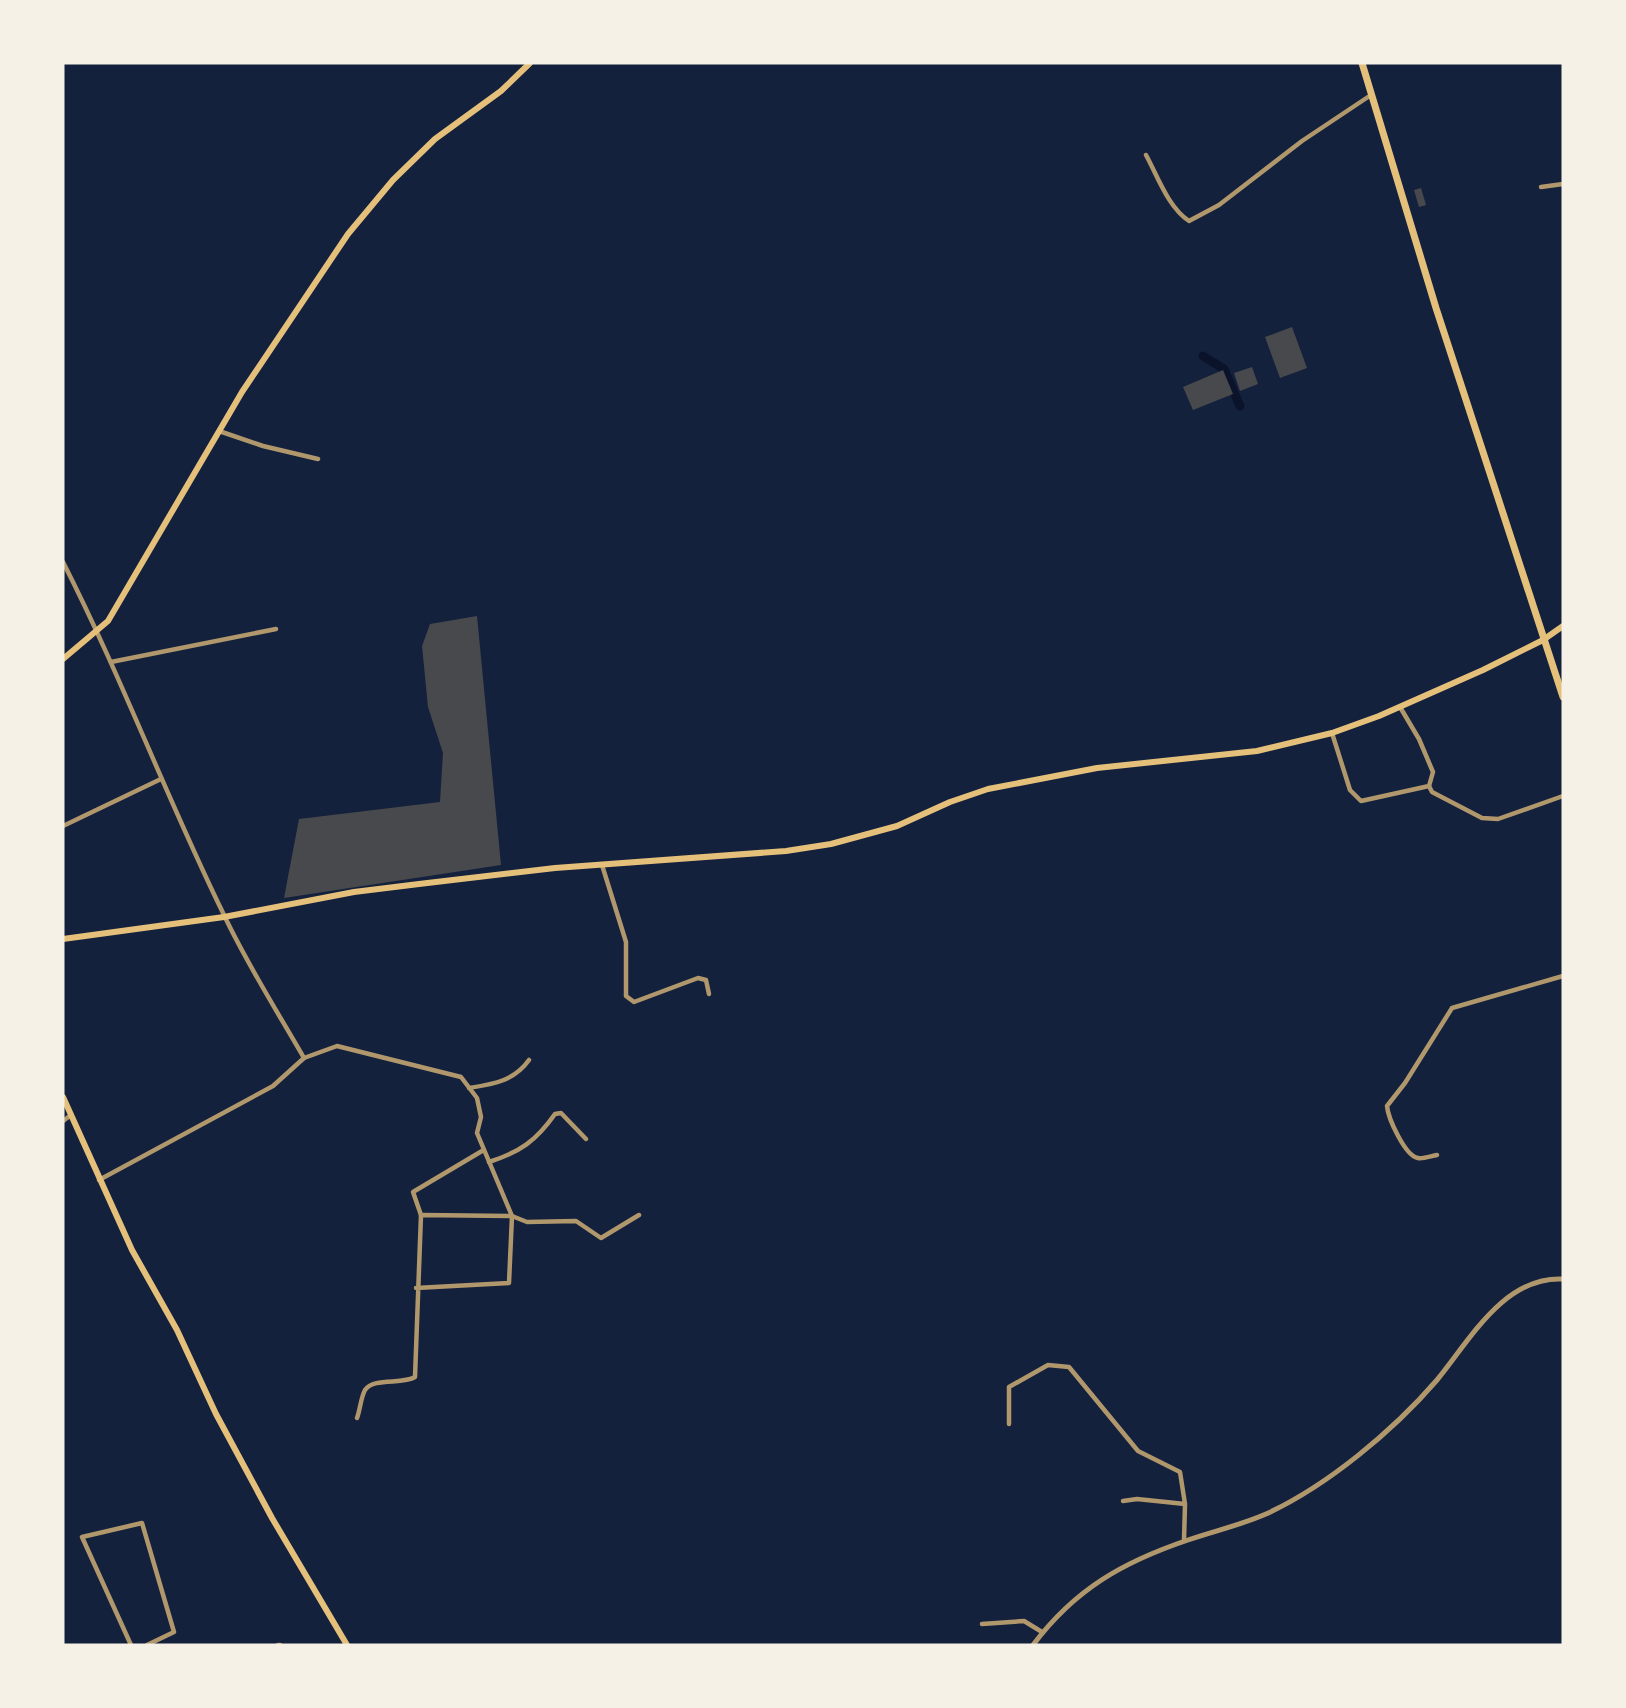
<svg xmlns="http://www.w3.org/2000/svg" width="1626" height="1708" font-family="Lato,sans-serif">
<style>
.lines{fill:none;stroke-linecap:round;stroke-linejoin:round}
.canal{stroke:#0b132b;stroke-width:9}
.building{fill:#48494c}
.minor{stroke:#b1986c;stroke-width:4.5}
.tertiary{stroke:#b1986c;stroke-width:5}
.secondary{stroke:#e5c07b;stroke-width:6}
.primary{stroke:#e5c07b;stroke-width:7}
</style>
<rect width="100%" height="100%" fill="#14213d"/>
<g class="lines">
<path class="canal" d="M1203,356l21,13 16,37"/>
</g>
<g class="building">
<path d="M1421,188l5,17 -7,2 -5,-17z"/>
<path d="M1292,327l15,41 -27,10 -15,-41z"/>
<path d="M1252,367l6,17 -18,7 -6,-18z"/>
<path d="M1223,370l10,24 -40,16 -10,-23z"/>
<path d="M477,616l24,249 -217,33 15,-79 141,-17 3,-49 -15,-46 -6,-61 8,-22z"/>
</g>
<g class="lines">
<g class="minor">
<path d="M1146,155c12,22 22,52 43,66l30,-16 83,-64 69,-46"/>
<path d="M1541,187l22,-3"/>
<path d="M219,431l44,15 55,13"/>
<path d="M63,562c59,116 104,237 161,353 23,49 53,96 80,143"/>
<path d="M111,662l165,-33"/>
<path d="M1332,733l18,57 11,11 68,-15 4,-14 -14,-33 -19,-32"/>
<path d="M1429,786l3,6 50,26 16,1 65,-23"/>
<path d="M63,826l98,-47"/>
<path d="M602,865l24,77v54l8,6 64,-24 8,2 3,14"/>
<path d="M469,1088c25,-4 45,-7 60,-28"/>
<path d="M63,1121l8,-6"/>
<path d="M1437,1155c-6,1 -14,4 -19,3 -13,-2 -30,-40 -31,-52l18,-23 47,-75 111,-32"/>
<path d="M489,1162c31,-10 47,-21 66,-48l6,-1 25,26"/>
<path d="M99,1180l174,-94 31,-28 33,-12 124,31 16,21 4,19 -4,16 35,83 15,6 49,-1 25,17 38,-23"/>
<path d="M421,1215l-8,-23 69,-41"/>
<path d="M357,1418c3,-8 4,-21 8,-28 9,-13 37,-5 50,-13l6,-162 91,1 -3,67 -93,5"/>
<path d="M1009,1424v-37l39,-22 21,2 69,84 42,21 5,32 -1,37"/>
<path d="M1123,1501l14,-2 48,5"/>
<path d="M982,1624l42,-3 18,11"/>
<path d="M131,1645l-49,-108 60,-14 32,109 -27,13"/>
<path d="M278,1645h2"/>
</g>
<path class="tertiary" d="M1033,1645c42,-56 90,-83 155,-105 26,-9 53,-15 78,-26 61,-28 127,-83 171,-134 33,-40 67,-104 126,-101"/>
<g class="secondary">
<path d="M63,659l45,-38 134,-229 106,-158 45,-54 42,-41 66,-48 29,-28"/>
<path d="M63,939l161,-22 130,-25 65,-8 136,-16 231,-17 45,-7 66,-18 53,-24 38,-13 109,-21 160,-17 75,-18 47,-17 104,-46 60,-30 20,-14"/>
<path d="M63,1097l69,153 45,80 39,84 56,104 75,127"/>
</g>
<path class="primary" d="M1362,63l74,245 127,389"/>
</g>
<rect width="1626" height="1708" fill="none" stroke="#f6f1e7" stroke-width="129"/>
</svg>
